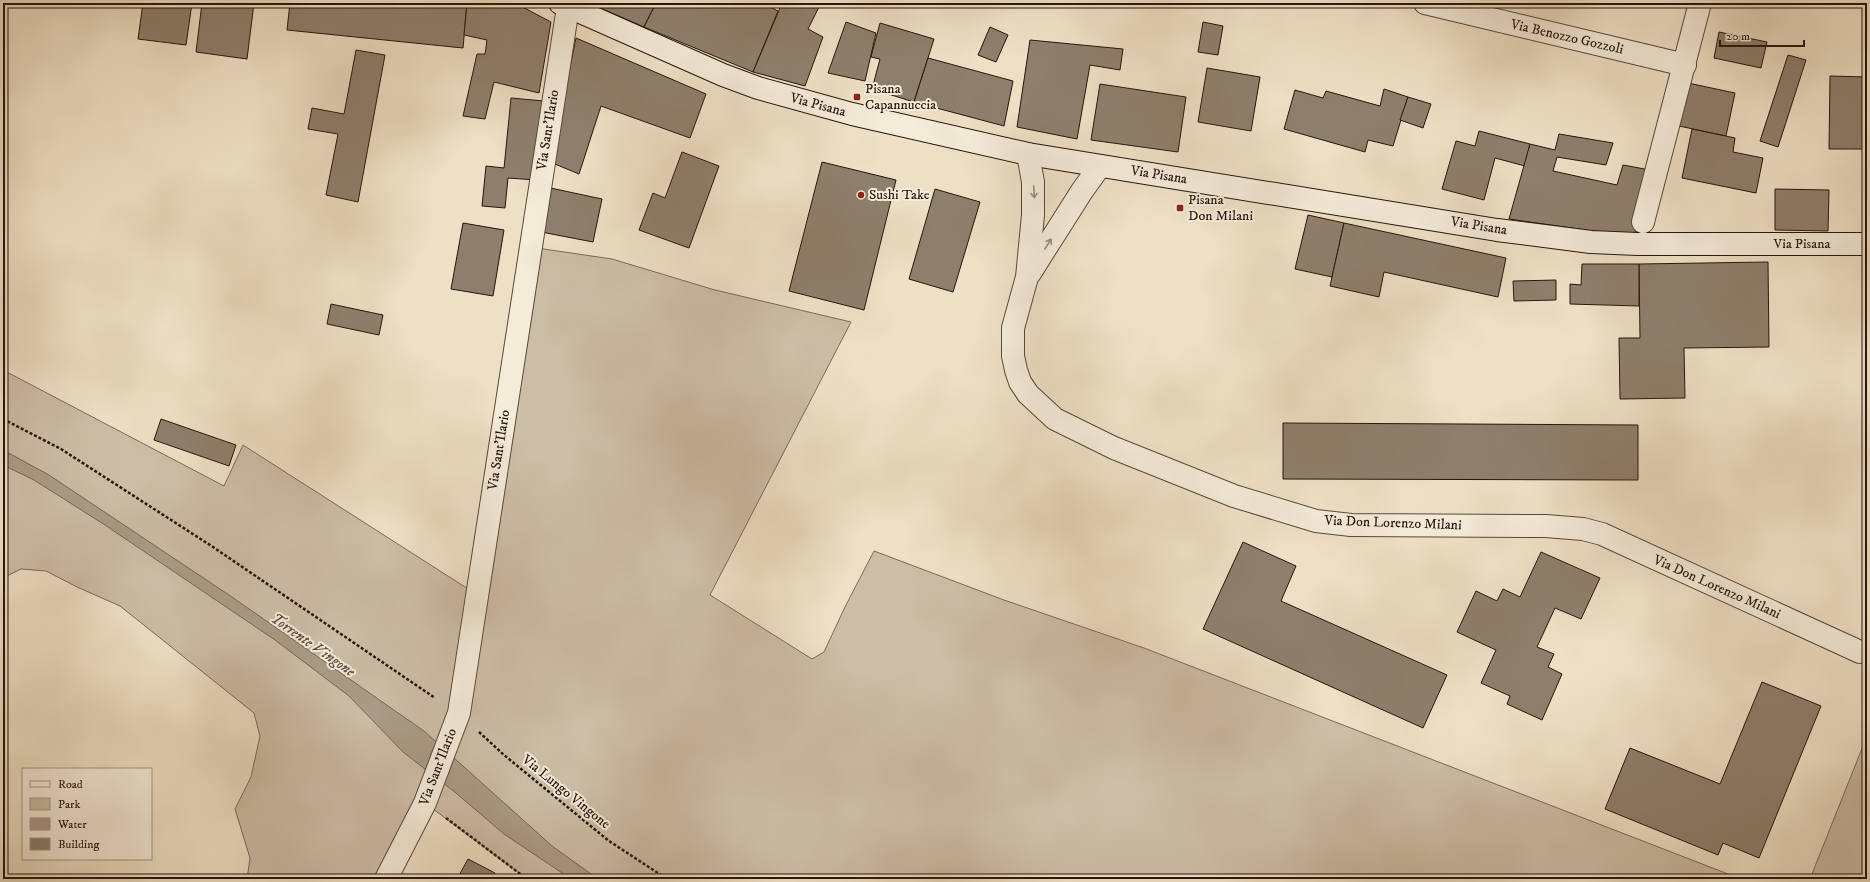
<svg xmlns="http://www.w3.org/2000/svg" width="1870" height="882" font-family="'IM FELL DW Pica',serif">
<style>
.green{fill:#ccbda6;stroke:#796959}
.water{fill:#aa9b86;stroke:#756555}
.building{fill:#8e7f6c;stroke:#26150c}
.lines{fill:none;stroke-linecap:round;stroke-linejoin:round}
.minor-casing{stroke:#58483a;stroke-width:24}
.secondary-casing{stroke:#26150c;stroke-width:24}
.path{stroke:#26150c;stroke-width:2.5;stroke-dasharray:3 2;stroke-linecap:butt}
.minor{stroke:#f4ebd9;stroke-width:22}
.secondary{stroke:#f4ebd9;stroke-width:22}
.oneway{stroke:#978b7d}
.poi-dot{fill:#8f2418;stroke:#f4ebd9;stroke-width:1.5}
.labels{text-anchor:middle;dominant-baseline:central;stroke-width:4;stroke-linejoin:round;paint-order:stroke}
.street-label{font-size:14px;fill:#26150c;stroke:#f4ebd9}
.poi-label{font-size:14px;fill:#26150c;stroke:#f4ebd9;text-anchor:start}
.water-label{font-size:15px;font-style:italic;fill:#5b4b3d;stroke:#f4ebd9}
</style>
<rect width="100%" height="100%" fill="#eee0c5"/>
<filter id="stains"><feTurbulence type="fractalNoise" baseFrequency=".005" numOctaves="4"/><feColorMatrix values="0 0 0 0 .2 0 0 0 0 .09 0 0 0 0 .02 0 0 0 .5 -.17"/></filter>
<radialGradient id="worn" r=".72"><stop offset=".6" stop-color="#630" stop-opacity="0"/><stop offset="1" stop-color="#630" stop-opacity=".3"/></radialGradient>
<g class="green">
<path d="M530,247l82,12 103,31 136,32 -141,273 102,64 12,-7 21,-45 29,-56 130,49 140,48 597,231h-1214l-102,-76 -39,76h-139l3,-21 -15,-49 16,-32 9,-41 -6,-23 -134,-107 -43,-19 -31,-16 -25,-2 -18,9v-208l221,116 19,-41 233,149z"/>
<path d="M1867,736v143h-57z"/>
</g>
<path class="water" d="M3,450l46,25 183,122 192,134 128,115 46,33h-27l-67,-45 -48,-41 -53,-41 -54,-56 -74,-56 -170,-115 -71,-45 -31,-15z"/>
<g class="building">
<path d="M143,3h49l-6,42 -48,-6z"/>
<path d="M202,3h52l-7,56 -51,-7z"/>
<path d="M290,3h177l-4,45 -176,-18z"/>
<path d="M467,3h48l36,19 -12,71 -45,-11 -9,37 -22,-3 14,-62h8l2,-14 -23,-5z"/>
<path d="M589,3h67l-12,24z"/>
<path d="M656,3h106l16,8 -25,61 -109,-45z"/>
<path d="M782,3h39l-13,26 15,8 -18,49 -52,-14z"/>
<path d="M846,22l30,11 -11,48 -37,-8z"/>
<path d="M1203,22l20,4 -5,29 -20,-3z"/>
<path d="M880,23l54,16 -20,63 -42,-13 8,-30 -9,-2z"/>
<path d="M990,27l18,8 -12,27 -18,-7z"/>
<path d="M1719,32l48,10 -6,26 -47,-10z"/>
<path d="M576,38l130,56 -16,44 -89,-32 -22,68 -29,-12z"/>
<path d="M1030,40l93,9 -3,21 -30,-5 -13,74 -60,-12z"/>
<path d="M356,50l29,5 -27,147 -32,-7 12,-61 -30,-5 4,-21 32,6z"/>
<path d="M1788,55l18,5 -28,87 -18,-6z"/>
<path d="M928,58l85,23 -9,45 -90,-24z"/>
<path d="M1207,68l53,9 -9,54 -53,-9z"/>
<path d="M1830,76l37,1v72h-38z"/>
<path d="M1688,83l47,10 -9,43 -47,-10z"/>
<path d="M1100,84l86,13 -8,55 -87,-12z"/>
<path d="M1384,89l24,8 -15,49 -25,-6 -3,12 -81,-23 11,-39 28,8 3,-7 54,15z"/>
<path d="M1408,97l23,7 -8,24 -23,-8z"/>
<path d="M511,98l33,3 -8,79 -28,-2 -3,30 -23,-2 4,-40 18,2z"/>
<path d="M1692,129l43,9 -2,14 30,6 -7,35 -74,-15z"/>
<path d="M1479,131l51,13 -5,22 -30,-8 -11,42 -42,-11 14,-48 19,5z"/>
<path d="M1559,134l54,9 -7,22 -49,-8 -4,14 64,14 6,-20 27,5 -16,67 -125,-18 21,-75 25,6z"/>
<path d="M682,152l37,14 -30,82 -50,-18 14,-37 12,5z"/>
<path d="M822,162l74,18 -32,130 -75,-19z"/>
<path d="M546,187l56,12 -9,43 -57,-11z"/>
<path d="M935,189l45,13 -27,90 -44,-13z"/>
<path d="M1775,189l54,1 -1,41 -53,-1z"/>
<path d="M1308,215l36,8 -12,54 -37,-8z"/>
<path d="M463,223l41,7 -11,66 -42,-7z"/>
<path d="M1344,223l162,35 -8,39 -114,-25 -5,25 -49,-11z"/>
<path d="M1768,262l1,85 -85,1 1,50 -65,1 -1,-61h21l-1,-74z"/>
<path d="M1582,264h57v42l-69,-2v-20l11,1z"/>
<path d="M1556,280v20l-42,1 -1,-20z"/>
<path d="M331,304l52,11 -4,20 -52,-11z"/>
<path d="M161,419l75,26 -7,21 -75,-26z"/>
<path d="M1283,423l355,2v55l-355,-1z"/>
<path d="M1243,542l53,24 -15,35 166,74 -24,53 -220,-99z"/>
<path d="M1541,552l59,26 -19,41 -26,-11 -18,39 17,7 -6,13 14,7 -20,46 -35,-16 3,-8 -29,-13 15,-33 -39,-18 19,-41 21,10 6,-12 17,8z"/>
<path d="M1762,682l59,24 -62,152 -36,-15 -5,12 -113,-46 25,-61 90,36z"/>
<path d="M468,859l27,14 -3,6h-35z"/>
</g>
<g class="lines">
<defs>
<g id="minor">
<path d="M1425,3l260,62"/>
<path d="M1028,154l5,28v33l-6,62 -14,51v28l3,14 4,12 8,12 27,25 59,29 120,48 82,25 35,4 195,1 37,3 19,5 258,118"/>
<path d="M1643,222l57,-219"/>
<path d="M1030,273l52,-82 18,-25"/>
<path d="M386,879l39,-76 34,-90 109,-706"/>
</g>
<path id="secondary" d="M560,3l163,72 35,13 94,26 176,40 469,76 94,12 46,2h230"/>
</defs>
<use href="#minor" class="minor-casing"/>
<use href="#secondary" class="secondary-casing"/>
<g class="path">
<path d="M3,419l58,30 152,98 222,151"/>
<path d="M479,732l25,23 105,86 58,38"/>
<path d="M446,818l81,61"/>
</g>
<use href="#minor" class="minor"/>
<use href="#secondary" class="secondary"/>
</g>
<defs><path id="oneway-shaft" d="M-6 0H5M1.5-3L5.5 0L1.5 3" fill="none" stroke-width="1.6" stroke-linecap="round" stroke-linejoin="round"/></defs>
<g class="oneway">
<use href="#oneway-shaft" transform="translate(1034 192) rotate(87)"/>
<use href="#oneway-shaft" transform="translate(1048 244) rotate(-58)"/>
</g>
<g class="poi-dot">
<rect x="853" y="93" width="8" height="8" rx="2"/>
<circle cx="861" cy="195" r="4"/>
<rect x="1176" y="204" width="8" height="8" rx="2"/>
</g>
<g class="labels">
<g class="street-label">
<text transform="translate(1567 37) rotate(13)">Via Benozzo Gozzoli</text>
<text transform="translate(818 105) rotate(15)">Via Pisana</text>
<text transform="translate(548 130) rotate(-81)">Via Sant'Ilario</text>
<text transform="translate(1159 175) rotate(9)">Via Pisana</text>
<text transform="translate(1479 226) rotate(9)">Via Pisana</text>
<text x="1802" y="244">Via Pisana</text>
<text transform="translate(499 450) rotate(-81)">Via Sant'Ilario</text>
<text transform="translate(1393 523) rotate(2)">Via Don Lorenzo Milani</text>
<text transform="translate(1717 587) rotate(24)">Via Don Lorenzo Milani</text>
<text transform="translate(438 767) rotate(-69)">Via Sant'Ilario</text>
<text transform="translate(566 792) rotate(39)">Via Lungo Vingone</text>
</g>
<g class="poi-label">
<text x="865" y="89">Pisana<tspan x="865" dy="16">Capannuccia</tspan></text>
<text x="869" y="195">Sushi Take</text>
<text x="1188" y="200">Pisana<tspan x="1188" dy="16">Don Milani</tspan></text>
</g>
<g class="water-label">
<text transform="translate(313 645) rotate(35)">Torrente Vingone</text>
</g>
</g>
<rect width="1870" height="882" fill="none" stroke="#eee0c5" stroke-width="16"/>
<rect x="4" y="4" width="1862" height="874" fill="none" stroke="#26150c" stroke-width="2"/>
<rect x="8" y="8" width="1854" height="866" fill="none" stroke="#26150c"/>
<rect x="22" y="768" width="130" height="92" fill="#f4ebd9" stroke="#a29587"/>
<rect x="30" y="781" width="20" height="6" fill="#f4ebd9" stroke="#a29587"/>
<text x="58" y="788" font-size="12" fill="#26150c">Road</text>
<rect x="30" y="798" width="20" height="12" fill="#ccbda6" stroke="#a29587"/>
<text x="58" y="808" font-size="12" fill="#26150c">Park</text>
<rect x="30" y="818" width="20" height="12" fill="#aa9b86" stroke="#a29587"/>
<text x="58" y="828" font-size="12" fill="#26150c">Water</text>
<rect x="30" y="838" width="20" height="12" fill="#8e7f6c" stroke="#a29587"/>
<text x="58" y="848" font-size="12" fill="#26150c">Building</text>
<path d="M1720 40v6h84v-6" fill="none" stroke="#26150c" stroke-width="2"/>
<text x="1726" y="40" font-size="12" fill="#26150c" stroke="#f4ebd9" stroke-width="3" paint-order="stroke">20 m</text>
<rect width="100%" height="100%" filter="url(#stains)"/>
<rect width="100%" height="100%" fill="url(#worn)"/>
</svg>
